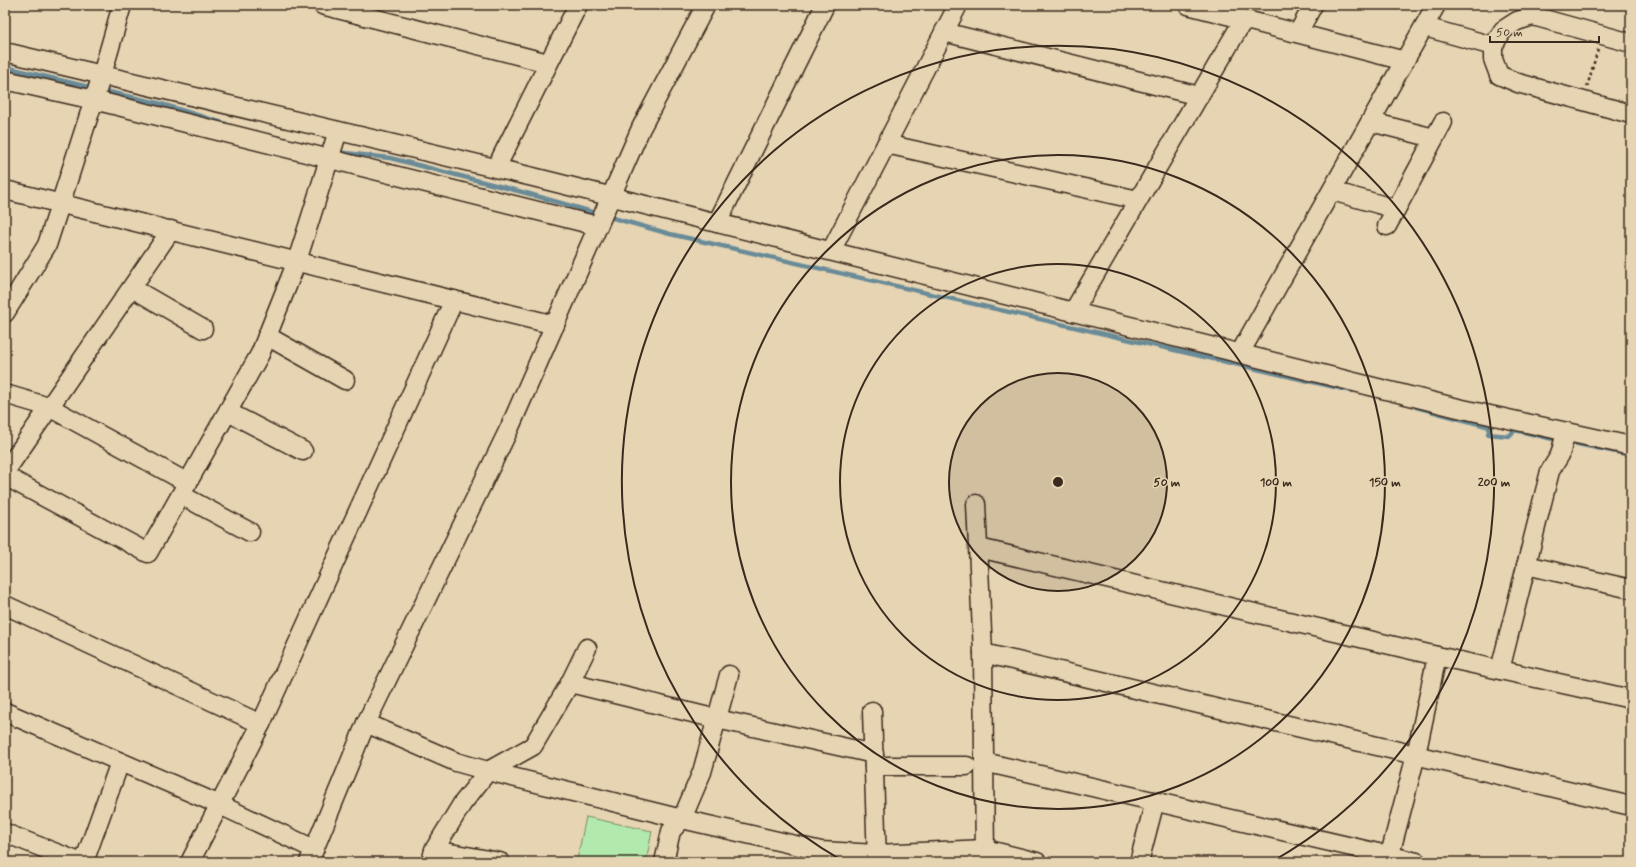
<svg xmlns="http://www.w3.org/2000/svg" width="1636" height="867" font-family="Mynerve,sans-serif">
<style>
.garden{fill:#b2eaad;stroke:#768a66}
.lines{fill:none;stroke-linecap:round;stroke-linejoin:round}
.stream{stroke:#698b98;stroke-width:4.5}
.minor-casing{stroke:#3b2a1e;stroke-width:21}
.path{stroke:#3b2a1e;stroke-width:2.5;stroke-dasharray:3 3;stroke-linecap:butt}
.minor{stroke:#e7d4b2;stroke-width:18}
.ring{fill:none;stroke:#3b2a1e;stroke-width:2}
.centre{fill:#3b2a1e;stroke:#e7d4b2;stroke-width:2}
.ring-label{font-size:12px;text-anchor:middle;font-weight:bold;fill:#3b2a1e;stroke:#e7d4b2;stroke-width:3;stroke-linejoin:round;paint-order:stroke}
</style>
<rect width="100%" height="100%" fill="#e7d4b2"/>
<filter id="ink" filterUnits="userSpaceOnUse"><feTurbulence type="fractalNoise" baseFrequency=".025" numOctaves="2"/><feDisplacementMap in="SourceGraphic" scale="8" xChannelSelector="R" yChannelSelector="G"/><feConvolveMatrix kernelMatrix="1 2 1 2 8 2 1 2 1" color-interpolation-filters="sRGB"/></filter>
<g filter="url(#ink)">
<path class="garden" d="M586,817l66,14 -6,31h-57l-12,-2z"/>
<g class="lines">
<g class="stream">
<path d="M5,67l88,21"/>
<path d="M100,90l58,13 68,21"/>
<path d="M336,152l54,6 136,35 73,21"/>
<path d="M606,216l64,18 682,157"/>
<path d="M1416,407l74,20 -2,7 21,2 6,-6 46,11"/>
<path d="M1568,442l63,13"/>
</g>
<defs>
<g id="minor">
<path d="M322,5l226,58"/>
<path d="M1188,5l217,56"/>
<path d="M1425,27l68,19 10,-16 14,-9 16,-5 98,27"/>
<path d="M944,32l255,64"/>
<path d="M1298,33l15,-28"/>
<path d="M1493,46v13l6,16 19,8 113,31"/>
<path d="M5,52l528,125 925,231 173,38"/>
<path d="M5,80l89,20 504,126"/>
<path d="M1371,122l63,16"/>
<path d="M886,144l252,56"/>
<path d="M496,168l82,-163"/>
<path d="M5,190l550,135"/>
<path d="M1332,191l64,18"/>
<path d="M717,223l108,-218"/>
<path d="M1387,226l56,-104"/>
<path d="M831,251l127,-246"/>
<path d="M132,288l71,41"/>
<path d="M1073,312l171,-293"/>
<path d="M5,313l42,-68 55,-170 20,-70"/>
<path d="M267,336l78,44"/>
<path d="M1240,353l196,-348"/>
<path d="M5,394l44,13 139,76"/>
<path d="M228,412l75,39"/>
<path d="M5,472l166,-242"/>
<path d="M5,476l143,77 112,-199 37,-93 41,-130"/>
<path d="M181,495l69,37"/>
<path d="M976,504l7,149 2,208"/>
<path d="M979,548l458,108 194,43"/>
<path d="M1526,565l105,24"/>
<path d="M5,605l256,119"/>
<path d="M983,653l648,153"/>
<path d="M1500,670l50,-199 10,-16 6,-23"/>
<path d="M570,683l147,36 157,35"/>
<path d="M872,711l5,151"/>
<path d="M5,712l215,93 94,44"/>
<path d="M366,723l90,39 32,9 194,48 139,32 56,3 108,-5 52,13"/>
<path d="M984,762l433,100"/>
<path d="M874,766h93"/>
<path d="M5,833l74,29"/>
<path d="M434,850l66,12"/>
<path d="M84,862l36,-100"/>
<path d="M190,862l71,-138 193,-424"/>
<path d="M309,862l57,-139 144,-296 131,-299 65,-123"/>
<path d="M431,862l3,-12 28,-46 26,-33 45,-25 37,-63 17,-35"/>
<path d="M664,862l7,-31 11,-12 20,-47 27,-97"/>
<path d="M1139,862l16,-61"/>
<path d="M1388,862l28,-107 21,-99"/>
</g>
</defs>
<use href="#minor" class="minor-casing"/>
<path class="path" d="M1587,87l11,-38"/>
<use href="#minor" class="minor"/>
</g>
</g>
<circle cx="1058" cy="482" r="109" fill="#3b2a1e" fill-opacity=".12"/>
<g class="ring">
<circle cx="1058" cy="482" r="109"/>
<circle cx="1058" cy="482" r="218"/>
<circle cx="1058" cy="482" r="327"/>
<path d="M843 861A436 436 0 1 1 1273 861"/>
</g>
<circle cx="1058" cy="482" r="6" class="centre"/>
<g class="ring-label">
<text x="1167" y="486">50 m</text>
<text x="1276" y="486">100 m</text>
<text x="1385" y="486">150 m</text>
<text x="1494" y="486">200 m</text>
</g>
<rect width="1636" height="867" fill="none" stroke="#e7d4b2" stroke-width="20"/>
<rect x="10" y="10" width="1616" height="847" fill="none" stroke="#3b2a1e" stroke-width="1.5" filter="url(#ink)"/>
<path d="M1490 36v6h109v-6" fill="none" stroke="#3b2a1e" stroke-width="2"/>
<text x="1496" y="36" font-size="12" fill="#3b2a1e" stroke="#e7d4b2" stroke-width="3" paint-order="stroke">50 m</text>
</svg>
